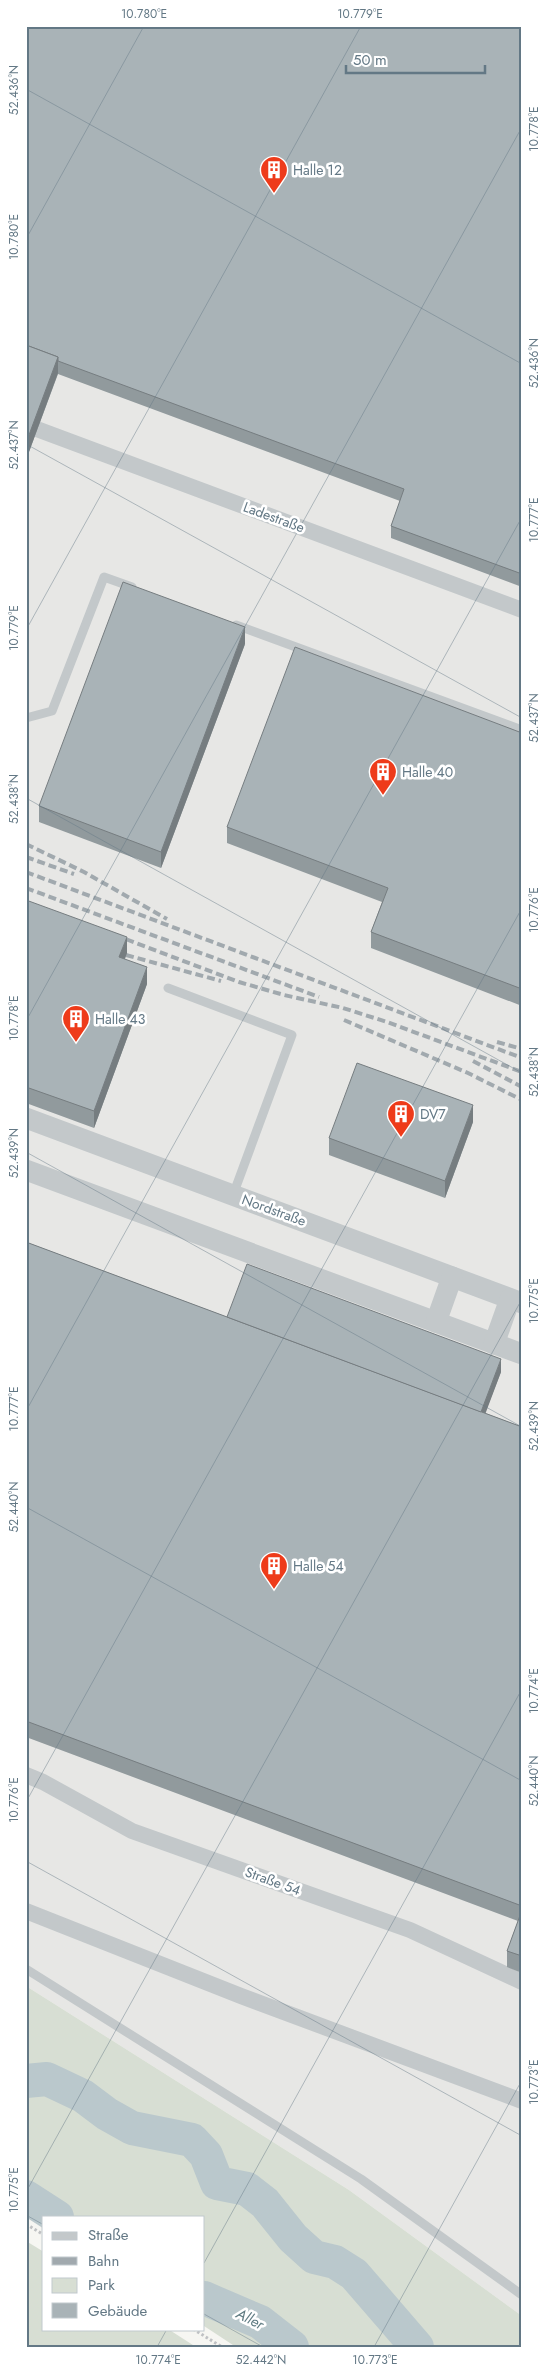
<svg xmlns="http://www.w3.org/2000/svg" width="548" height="2373" font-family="Jost,sans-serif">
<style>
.built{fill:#e7e7e5}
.green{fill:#d7ded3}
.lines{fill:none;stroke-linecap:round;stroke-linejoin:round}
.river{stroke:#bac8cc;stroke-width:34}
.path{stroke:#bfc1c3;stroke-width:3;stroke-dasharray:2.5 2.5;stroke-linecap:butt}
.service{stroke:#c3c8ca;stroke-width:9}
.minor{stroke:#c3c8ca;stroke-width:16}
.tertiary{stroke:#c3c8ca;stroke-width:21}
.rail{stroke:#a1a9ae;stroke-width:4;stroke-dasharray:8 4;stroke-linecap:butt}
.wall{fill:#919a9d}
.shaded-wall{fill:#767d80}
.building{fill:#a9b3b7;stroke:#767d80}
.ticks{fill:none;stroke:#637885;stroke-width:1;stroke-opacity:0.45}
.labels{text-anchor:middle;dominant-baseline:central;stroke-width:5;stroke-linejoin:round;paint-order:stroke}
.poi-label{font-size:14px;fill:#637885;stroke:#fff;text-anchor:start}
.street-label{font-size:14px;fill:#637885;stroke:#fff}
.water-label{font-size:15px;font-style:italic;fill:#5f7b82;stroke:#fff}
.neatline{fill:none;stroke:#637885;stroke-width:2}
.ticks-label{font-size:12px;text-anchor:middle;fill:#637885}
</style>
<rect width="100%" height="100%" fill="#f6f6f2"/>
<path class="built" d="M26,26h496v2290l-173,-126 -323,-204z"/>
<g class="green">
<path d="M26,1986l323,204 173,126v31h-286l-32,-21v-109h-160v5l-18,-11z"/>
<path d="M26,2241l18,11v77h124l28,18h-170z"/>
</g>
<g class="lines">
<g class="river">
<path d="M26,2081l21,-2 36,17 24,18 25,14 60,12 14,15 11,28 30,6 18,14 28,35 21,19 21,5 19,12 63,73"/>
<path d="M26,2197l31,20"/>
<path d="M204,2298l56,24 32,25"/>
</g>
<g class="path">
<path d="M26,2224l18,11"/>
<path d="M193,2329l29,18"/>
</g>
<g class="service">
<path d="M236,625l286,105"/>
<path d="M26,718l26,-7 52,-134 28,10"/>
<path d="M168,988l124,47 -59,160"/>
<path d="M26,1969l335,210 161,116"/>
</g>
<g class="minor">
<path d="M26,425l496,185"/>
<path d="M26,1775l17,7 89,49 278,99 112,52"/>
<path d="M26,1911l215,85 281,105"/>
</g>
<g class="tertiary">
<path d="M26,1118l496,185"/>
<path d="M26,1170l496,184"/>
<path d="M436,1322l16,-45"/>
<path d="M494,1344l16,-45"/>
</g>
<g class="rail">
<path d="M26,844l58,28 83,47"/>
<path d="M26,857l48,17"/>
<path d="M26,872l496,186"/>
<path d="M26,888l293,109"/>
<path d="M115,935l124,47 45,13 59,13 44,14 135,50"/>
<path d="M126,955l95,26"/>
<path d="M344,1020l124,53 54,27"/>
<path d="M497,1042l25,7"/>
<path d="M473,1061l49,26"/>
</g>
</g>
<g class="wall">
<path d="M26,26h496v561l-131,-49v-12l9,-25 -342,-127 -32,86z"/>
<path d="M245,644l-84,224 -122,-46v-16z"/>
<path d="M522,733v273l-151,-58v-16l11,-30 -155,-59v-16z"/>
<path d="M26,900l101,53 -2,6 22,25 -53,144 -68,-25z"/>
<path d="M473,1122l-28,76 -116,-43v-17z"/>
<path d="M26,1242l201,75 274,55 -16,41 37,14v546l-15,-6v-16l11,-30 -492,-184z"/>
</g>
<g class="shaded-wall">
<path d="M58,357v16l-32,87v-17z"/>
<path d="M245,627v17l-84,224v-16z"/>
<path d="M127,937v16l-8,20v-16z"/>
<path d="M147,967v17l-53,144v-17z"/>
<path d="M473,1105v17l-28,76v-17z"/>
<path d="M501,1359v13l-21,56v-13z"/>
</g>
<g class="building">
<path d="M26,26h496v548l-131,-48 13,-37 -346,-128v-4l-32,-12z"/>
<path d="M26,345l32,12 -32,86z"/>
<path d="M123,582l122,45 -84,225 -122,-46z"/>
<path d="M295,647l227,86v256l-151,-57 17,-44 -161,-61z"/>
<path d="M26,900l101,37 -8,20 28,10 -53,144 -68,-24z"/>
<path d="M357,1063l116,42 -28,76 -116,-43z"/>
<path d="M26,1242l496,185v479l-496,-185z"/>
<path d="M247,1264l254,95 -20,53 -254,-95z"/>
<path d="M522,1910v46l-15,-5z"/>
</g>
<path class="ticks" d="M26,89l496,275M26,239l118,-213M26,444l496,274M26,630l335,-604M26,798l496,275M26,1021l496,-894M26,1152l496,275M26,1411l496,-894M26,1507l496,274M26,1802l496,-894M26,1861l496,275M26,2192l496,-893M26,2215l18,10M204,2263l318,-574M204,2314l59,33M157,2347l10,-18M374,2347l148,-267"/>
<defs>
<symbol id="building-pin" viewBox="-11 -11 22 30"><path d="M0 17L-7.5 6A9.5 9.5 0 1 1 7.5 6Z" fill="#ee3b1a" stroke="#fff"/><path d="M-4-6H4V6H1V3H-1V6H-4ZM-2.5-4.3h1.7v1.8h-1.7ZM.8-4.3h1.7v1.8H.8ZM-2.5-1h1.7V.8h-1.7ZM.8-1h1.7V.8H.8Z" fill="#fff"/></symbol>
</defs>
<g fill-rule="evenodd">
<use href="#building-pin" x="258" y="154" width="32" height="43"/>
<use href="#building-pin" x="367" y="756" width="32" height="43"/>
<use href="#building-pin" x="60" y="1003" width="32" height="43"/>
<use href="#building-pin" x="385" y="1098" width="32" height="43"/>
<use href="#building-pin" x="258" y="1550" width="32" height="43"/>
</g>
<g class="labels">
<g class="poi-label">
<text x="293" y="170">Halle 12</text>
<text x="402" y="772">Halle 40</text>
<text x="95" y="1019">Halle 43</text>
<text x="420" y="1114">DV7</text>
<text x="293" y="1566">Halle 54</text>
</g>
<g class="street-label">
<text transform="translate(274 517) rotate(20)">Ladestraße</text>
<text transform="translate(274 1210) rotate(20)">Nordstraße</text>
<text transform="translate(273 1881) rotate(20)">Straße 54</text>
</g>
<g class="water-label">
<text transform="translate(250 2319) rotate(27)">Aller</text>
</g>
</g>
<rect width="548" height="2373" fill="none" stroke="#ffffff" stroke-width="55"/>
<rect x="42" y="2216" width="162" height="115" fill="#ffffff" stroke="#c1c9ce"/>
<rect x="52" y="2232" width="25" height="8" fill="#c3c8ca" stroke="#c1c9ce"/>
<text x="88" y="2240" font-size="15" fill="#637885">Straße</text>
<rect x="52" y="2257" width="25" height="8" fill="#a1a9ae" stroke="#c1c9ce"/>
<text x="88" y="2266" font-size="15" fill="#637885">Bahn</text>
<rect x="52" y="2278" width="25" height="15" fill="#d7ded3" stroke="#c1c9ce"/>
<text x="88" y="2290" font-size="15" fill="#637885">Park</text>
<rect x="52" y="2303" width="25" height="15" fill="#a9b3b7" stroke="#c1c9ce"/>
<text x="88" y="2316" font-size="15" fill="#637885">Gebäude</text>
<path d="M346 65v8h139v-8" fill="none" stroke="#637885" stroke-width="2.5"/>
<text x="353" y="65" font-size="15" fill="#637885" stroke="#ffffff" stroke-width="4" paint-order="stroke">50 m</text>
<rect x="28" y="28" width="492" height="2318" class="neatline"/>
<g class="ticks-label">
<text x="144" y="18">10.780°E</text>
<text x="360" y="18">10.779°E</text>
<text transform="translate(14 90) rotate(-90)" y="4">52.436°N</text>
<text transform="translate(534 129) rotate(-90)" y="4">10.778°E</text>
<text transform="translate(14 237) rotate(-90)" y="4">10.780°E</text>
<text transform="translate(534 363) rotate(-90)" y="4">52.436°N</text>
<text transform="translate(14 445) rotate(-90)" y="4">52.437°N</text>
<text transform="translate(534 520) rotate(-90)" y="4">10.777°E</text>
<text transform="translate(14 628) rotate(-90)" y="4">10.779°E</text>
<text transform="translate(534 718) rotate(-90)" y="4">52.437°N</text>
<text transform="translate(14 799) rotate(-90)" y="4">52.438°N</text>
<text transform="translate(534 910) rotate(-90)" y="4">10.776°E</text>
<text transform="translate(14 1018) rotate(-90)" y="4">10.778°E</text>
<text transform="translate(534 1072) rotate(-90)" y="4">52.438°N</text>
<text transform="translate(14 1153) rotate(-90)" y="4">52.439°N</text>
<text transform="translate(534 1301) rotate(-90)" y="4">10.775°E</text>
<text transform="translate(14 1409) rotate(-90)" y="4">10.777°E</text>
<text transform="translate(534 1426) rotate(-90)" y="4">52.439°N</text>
<text transform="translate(14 1507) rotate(-90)" y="4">52.440°N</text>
<text transform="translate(534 1691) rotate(-90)" y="4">10.774°E</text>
<text transform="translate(534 1781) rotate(-90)" y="4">52.440°N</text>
<text transform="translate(14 1800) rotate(-90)" y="4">10.776°E</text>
<text transform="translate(534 2082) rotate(-90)" y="4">10.773°E</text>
<text transform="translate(14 2190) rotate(-90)" y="4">10.775°E</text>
<text x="158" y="2364">10.774°E</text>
<text x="261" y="2364">52.442°N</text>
<text x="375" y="2364">10.773°E</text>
</g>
</svg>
